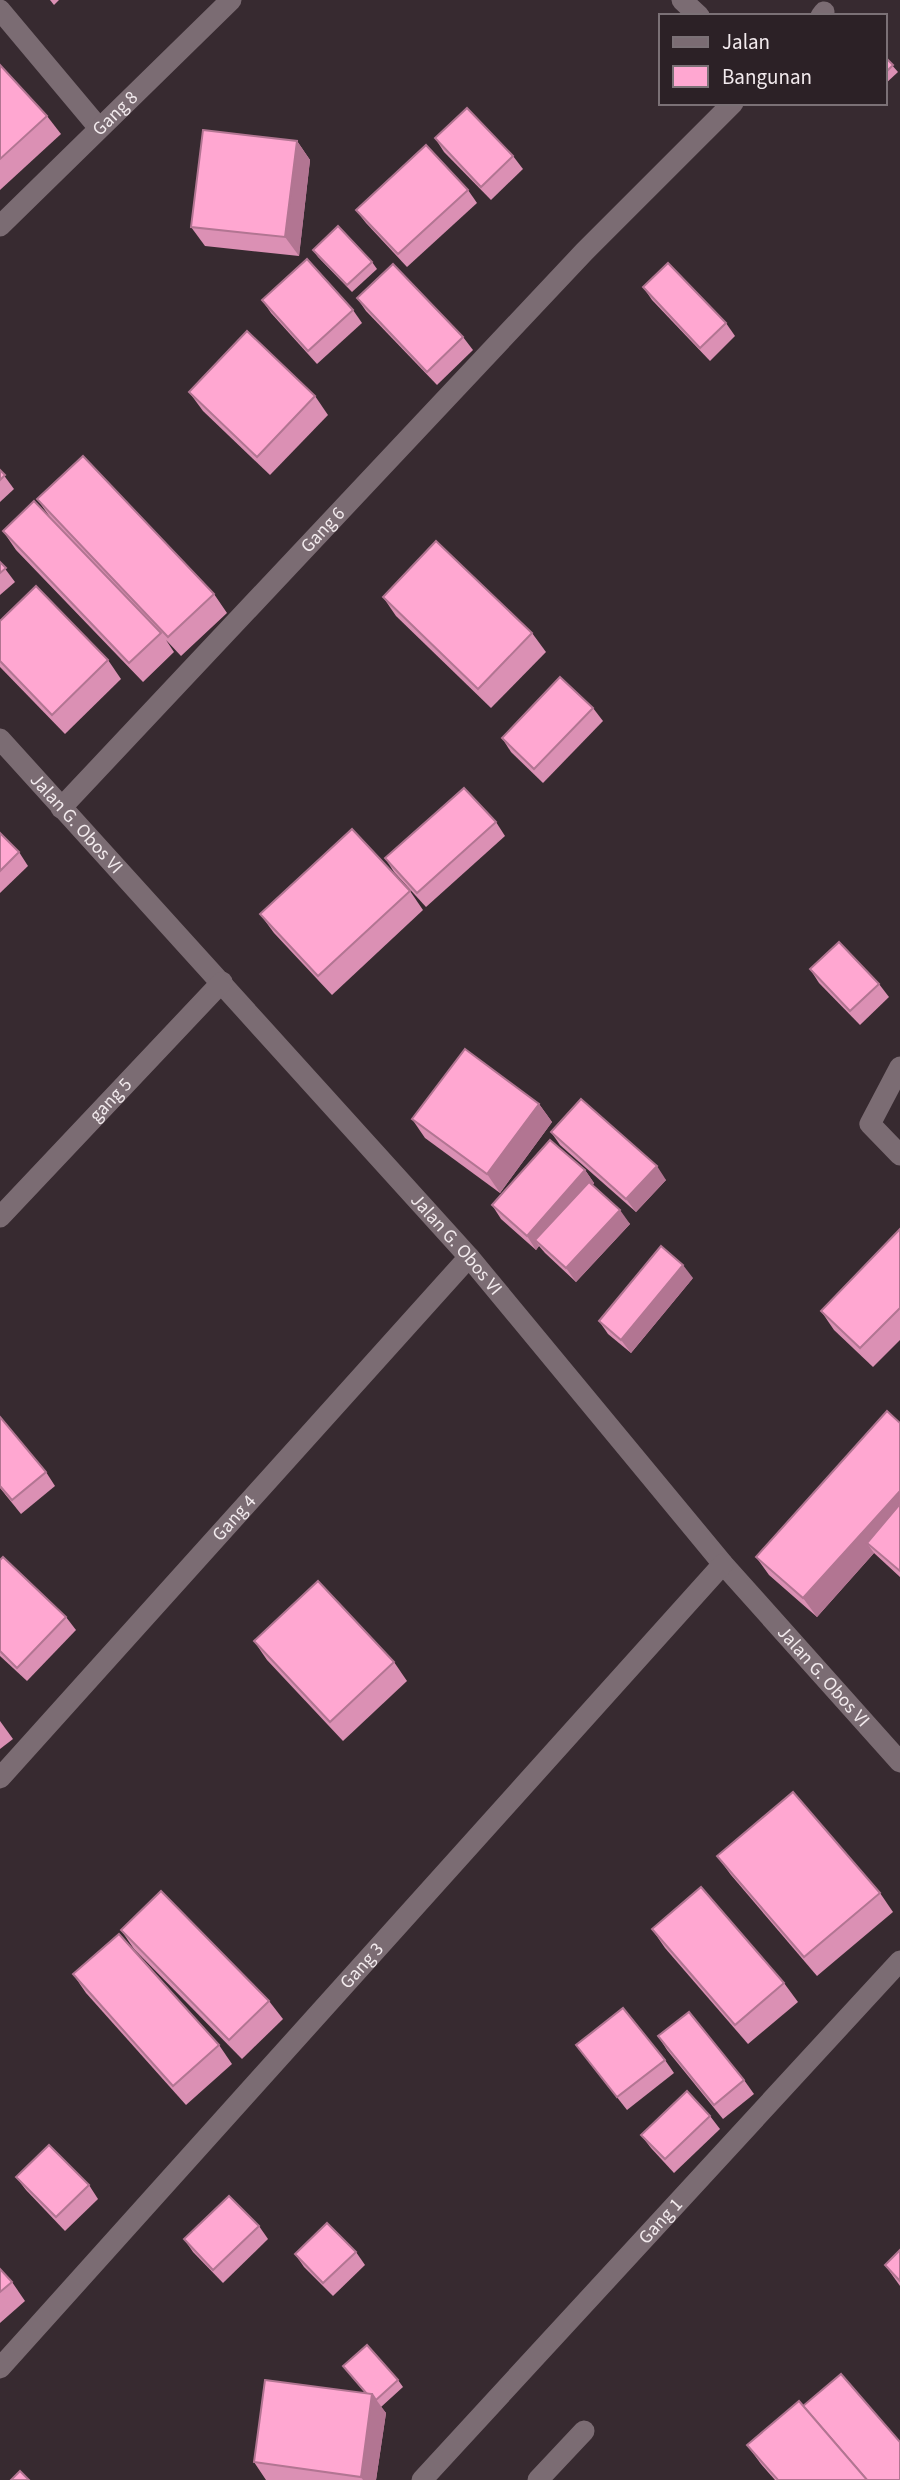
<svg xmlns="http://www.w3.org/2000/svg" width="900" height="2480" font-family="'Source Sans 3',sans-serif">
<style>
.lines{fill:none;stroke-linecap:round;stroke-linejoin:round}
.lane{stroke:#7b6c73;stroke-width:21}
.street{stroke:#7b6c73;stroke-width:21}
.wall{fill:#db90b4}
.shaded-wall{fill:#b27592}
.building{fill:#ffa7d1;stroke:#b27592;stroke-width:2}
.labels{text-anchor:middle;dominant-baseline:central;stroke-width:7;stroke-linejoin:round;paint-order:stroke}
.street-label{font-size:19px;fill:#f2eaed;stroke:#2c2126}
</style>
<rect width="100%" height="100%" fill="#372a30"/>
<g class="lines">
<path class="lane" d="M538,2480l46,-49"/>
<g class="street">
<path d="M682,0l17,16"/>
<path d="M0,10l99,118"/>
<path d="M821,16l3,-4"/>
<path id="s1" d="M0,226l231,-226"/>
<path id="s2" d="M0,739l469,518 254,307 177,198"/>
<path id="s3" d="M61,808l523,-556 149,-149"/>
<path d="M900,1067l-30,57 30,31"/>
<path id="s4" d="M0,1217l222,-235"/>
<path id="s5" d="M0,1778l469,-521"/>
<path id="s6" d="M0,2368l723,-804"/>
<path id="s7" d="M422,2480l478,-519"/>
</g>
</g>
<g class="wall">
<path d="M50,0h9l-5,5z"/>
<path d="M884,56l14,16 -14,13z"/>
<path d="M0,65l47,51 14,18 -61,56z"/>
<path d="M435,138l78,18 10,13 -32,31 -47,-48z"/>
<path d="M297,141l13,19 -11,96 -94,-10 -14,-19z"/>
<path d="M468,190l9,13 -70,64 -41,-44 -10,-13z"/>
<path d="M313,250l59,12 5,7 -25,23 -34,-35z"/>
<path d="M643,287l83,36 9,13 -25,25 -58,-61z"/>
<path d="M357,298l106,39 10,13 -36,35 -71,-74z"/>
<path d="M262,300l91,10 9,13 -45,41 -46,-51z"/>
<path d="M189,392l126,4 13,19 -58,60 -67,-64z"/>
<path d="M0,470l14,19 -14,13z"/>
<path d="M37,499l177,95 13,19 -46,43 -15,-16 8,12 -31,30 -127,-132 -13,-19 47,-14z"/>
<path d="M0,562l15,20 -15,13z"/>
<path d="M383,597l149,36 14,19 -55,56 -95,-92z"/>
<path d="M0,621l108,39 13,19 -56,55 -65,-67z"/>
<path d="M593,708l10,13 -60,62 -32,-31 -9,-14z"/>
<path d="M496,822l9,14 -79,71 -32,-35 -9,-14z"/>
<path d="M0,833l19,19 9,14 -28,27z"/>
<path d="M410,891l13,19 -91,85 -58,-62 -14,-19z"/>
<path d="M810,969l69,15 10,13 -29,28 -41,-42z"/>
<path d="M539,1104l13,18 -52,71 -75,-55 -13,-19z"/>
<path d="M551,1132l115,48 -30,32 -76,-67z"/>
<path d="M585,1170l9,13 -1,2 37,39 -54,58 -31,-29 -6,-7 -3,4 -35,-31 -9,-14z"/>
<path d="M900,1229v111l-27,27 -39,-37 -13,-19z"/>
<path d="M693,1278l-62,75 -23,-19 -9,-13z"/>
<path d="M0,1417l46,55 9,14 -34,28 -21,-26z"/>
<path d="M900,1423v154l-26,-24 -57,64 -48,-42 -13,-18z"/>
<path d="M0,1560l66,57 10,13 -49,51 -27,-25z"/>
<path d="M254,1641l140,21 13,19 -64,60 -76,-81z"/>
<path d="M0,1721l13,18 -13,10z"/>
<path d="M717,1856l163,37 13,19 -76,64 -86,-101z"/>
<path d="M652,1929l132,54 14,19 -50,42 -83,-96z"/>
<path d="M121,1930l148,71 14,18 -41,40 -108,-110z"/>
<path d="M73,1974l146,71 13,19 -46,41 -100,-112z"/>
<path d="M658,2036l86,44 10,14 -31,25 -56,-69z"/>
<path d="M576,2045l89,15 9,13 -47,37z"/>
<path d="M710,2116l10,13 -46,44 -23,-25 -10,-13z"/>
<path d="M16,2177l73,8 9,14 -33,32 -39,-41z"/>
<path d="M259,2226l9,13 -45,44 -30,-31 -9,-13z"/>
<path d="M900,2250v36l-15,-21z"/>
<path d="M356,2252l9,13 -32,31 -29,-29 -9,-13z"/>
<path d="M0,2269l12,13 13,19 -25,22z"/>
<path d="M343,2366l55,14 5,7 -22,20 5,6 -10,67h-110l-12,-18 111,-69z"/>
<path d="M803,2406l97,74h-125l-14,-16 -14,-19z"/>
</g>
<g class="shaded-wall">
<path d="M297,141l13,19 -11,96 -14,-19z"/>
<path d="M539,1104l13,18 -52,71 -13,-19z"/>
<path d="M657,1166l9,14 -30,32 -10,-13z"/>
<path d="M585,1170l9,13 -54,62 -5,-5 4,6 -3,4 -9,-14z"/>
<path d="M620,1210l10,14 -54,58 -10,-14z"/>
<path d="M683,1265l10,13 -62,75 -10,-13z"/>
<path d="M900,1491v33l-33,19 7,10 -57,64 -14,-19z"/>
<path d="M372,2394l14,19 -10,67h-13l-2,-3z"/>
</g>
<g class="building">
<path d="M884,56l9,9 -9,9z"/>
<path d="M0,65l47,51 -47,43z"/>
<path d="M467,108l46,48 -32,31 -46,-49z"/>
<path d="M203,130l94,11 -12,96 -94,-10z"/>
<path d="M426,145l42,45 -70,64 -42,-44z"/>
<path d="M338,226l34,36 -25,23 -34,-35z"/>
<path d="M307,259l46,51 -45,41 -46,-51z"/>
<path d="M668,263l58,60 -26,25 -57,-61z"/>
<path d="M393,264l70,73 -36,35 -70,-74z"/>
<path d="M247,331l68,65 -58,61 -68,-65z"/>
<path d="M83,456l131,138 -46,43 -131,-138z"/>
<path d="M0,470l5,5 -5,5z"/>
<path d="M34,501l127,132 -32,30 -126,-132z"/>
<path d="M436,541l96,92 -54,56 -95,-92z"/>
<path d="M0,562l6,6 -6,5z"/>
<path d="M36,586l72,74 -56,55 -52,-54v-40z"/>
<path d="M560,677l33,31 -59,61 -32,-31z"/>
<path d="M464,788l32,34 -79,71 -32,-35z"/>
<path d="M352,829l58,62 -92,85 -58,-62z"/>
<path d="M0,833l19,19 -19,19z"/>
<path d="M839,942l40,42 -29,27 -40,-42z"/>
<path d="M465,1049l74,55 -52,70 -75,-55z"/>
<path d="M581,1099l76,67 -31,33 -75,-67z"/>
<path d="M550,1140l35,30 -58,66 -35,-31z"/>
<path d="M589,1182l31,28 -54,58 -31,-28z"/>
<path d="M900,1229v79l-40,40 -39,-37z"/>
<path d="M661,1246l22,19 -62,75 -22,-19z"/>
<path d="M887,1411l13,12v68l-97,107 -47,-41z"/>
<path d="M0,1417l46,55 -34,28 -12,-14z"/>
<path d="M900,1504v67l-33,-28z"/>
<path d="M3,1557l63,60 -49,51 -17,-17v-91z"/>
<path d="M318,1581l76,81 -64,60 -76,-81z"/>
<path d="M793,1792l87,101 -76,64 -87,-101z"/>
<path d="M701,1887l83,96 -49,42 -83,-96z"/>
<path d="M161,1891l108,110 -40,39 -108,-110z"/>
<path d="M119,1934l100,111 -46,41 -100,-112z"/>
<path d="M623,2008l42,52 -48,37 -41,-52z"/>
<path d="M689,2012l55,68 -30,25 -56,-69z"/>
<path d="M687,2091l23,25 -45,43 -24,-24z"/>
<path d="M49,2145l40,40 -33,32 -40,-40z"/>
<path d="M229,2196l30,30 -46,44 -29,-31z"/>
<path d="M327,2223l29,29 -33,31 -28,-29z"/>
<path d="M900,2250v31l-15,-16z"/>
<path d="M0,2269l12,13 -12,10z"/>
<path d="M367,2345l31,35 -22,20 -4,-6h-5l-24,-28z"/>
<path d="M841,2374l59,68v38h-33l-64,-74z"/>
<path d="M265,2380l107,14 -11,83 -107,-15z"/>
<path d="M799,2401l68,79h-89l-31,-35z"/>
<path d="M20,2471l9,9h-18z"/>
</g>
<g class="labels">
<g class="street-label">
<text stroke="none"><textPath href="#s1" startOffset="161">Gang 8</textPath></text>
<text stroke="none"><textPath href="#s3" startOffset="382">Gang 6</textPath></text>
<text stroke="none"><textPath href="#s2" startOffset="114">Jalan G. Obos VI</textPath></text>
<text stroke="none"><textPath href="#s4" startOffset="161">gang 5</textPath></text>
<text stroke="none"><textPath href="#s2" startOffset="681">Jalan G. Obos VI</textPath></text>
<text stroke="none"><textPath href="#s5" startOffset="350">Gang 4</textPath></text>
<text stroke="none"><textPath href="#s2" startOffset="1248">Jalan G. Obos VI</textPath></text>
<text stroke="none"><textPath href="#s6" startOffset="541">Gang 3</textPath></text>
<text stroke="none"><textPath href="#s7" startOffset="352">Gang 1</textPath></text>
</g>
</g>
<rect x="659" y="14" width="228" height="91" fill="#2c2126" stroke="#7b7176" stroke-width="2"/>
<rect x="673" y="37" width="35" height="10" fill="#7b6c73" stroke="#7b7176" stroke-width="2"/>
<text x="722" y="49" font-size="21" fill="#f2eaed">Jalan</text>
<rect x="673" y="66" width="35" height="21" fill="#ffa7d1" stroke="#7b7176" stroke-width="2"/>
<text x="722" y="84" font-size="21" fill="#f2eaed">Bangunan</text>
</svg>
